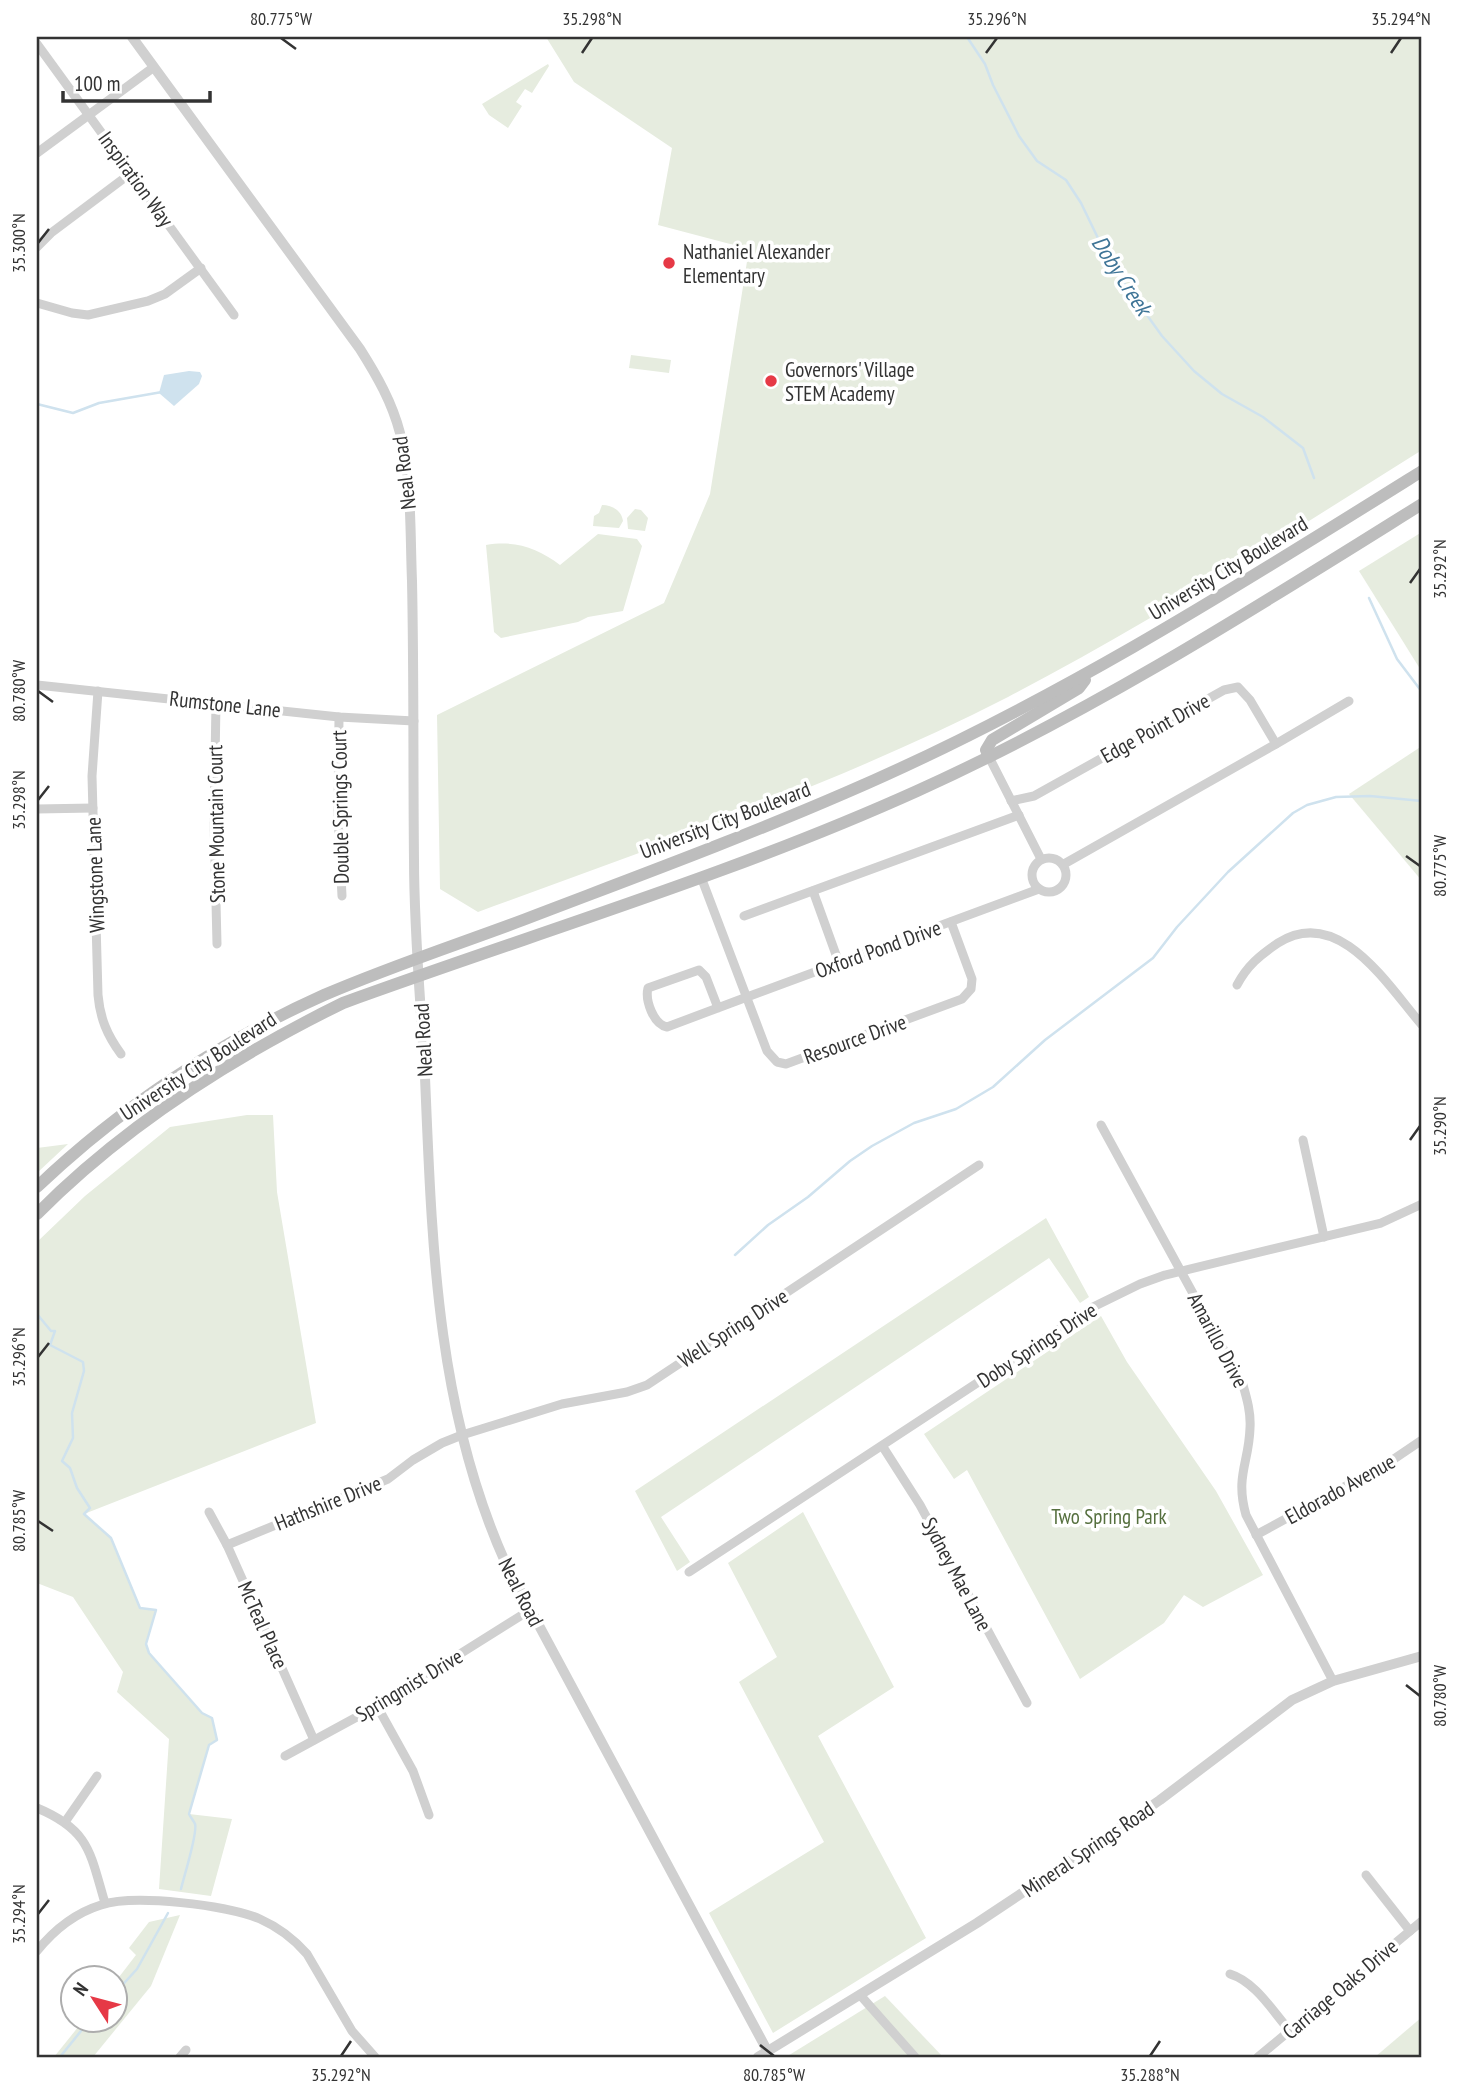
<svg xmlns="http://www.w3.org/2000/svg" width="1459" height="2094" font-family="'PT Sans Narrow',sans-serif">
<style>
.green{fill:#e6ecdf}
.water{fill:#cfe2ee}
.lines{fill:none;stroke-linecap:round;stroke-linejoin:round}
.stream{stroke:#cfe2ee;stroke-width:2.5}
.minor{stroke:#d0d0d0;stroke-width:9}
.tertiary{stroke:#d0d0d0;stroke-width:10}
.secondary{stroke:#bdbdbd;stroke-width:12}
.ticks{fill:none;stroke:#333;stroke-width:2.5}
.poi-dot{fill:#e63946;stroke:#fff;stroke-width:2.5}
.labels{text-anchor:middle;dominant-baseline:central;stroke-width:7;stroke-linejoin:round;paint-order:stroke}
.street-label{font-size:21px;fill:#333;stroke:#fff}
.poi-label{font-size:21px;fill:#333;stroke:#fff;text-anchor:start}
.park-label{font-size:21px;fill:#56703f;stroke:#fff}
.water-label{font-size:23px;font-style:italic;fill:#3f7597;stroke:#fff}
.neatline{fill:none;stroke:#333;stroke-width:2.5}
.ticks-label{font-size:18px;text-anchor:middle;fill:#333}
</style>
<rect width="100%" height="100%" fill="#fff"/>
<g class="green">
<path d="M546,37h876v413c-136,85 -271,173 -414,247 -170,87 -351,149 -530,215l-38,-23 -3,-174 227,-112 46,-109 39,-245 -91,-24 14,-77 -98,-66z"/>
<path d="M548,64l1,2 -17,27 -7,-4 -9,13 6,4 -14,22 -19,-13 -7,-11z"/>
<path d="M631,355l40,5 -2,13 -40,-5z"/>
<path d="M602,505c10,0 20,6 21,16l-4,7 -26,-2 1,-10 5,-3z"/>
<path d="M635,509l6,1 7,8 -3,13 -17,-2 -1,-11z"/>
<path d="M1422,532v140l-63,-101z"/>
<path d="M598,534l39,5 5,7 -19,65 -35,6 -10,5 -77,16 -7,-6 -8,-87c29,-5 52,3 74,20z"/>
<path d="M1422,746v135l-73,-87z"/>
<path d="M247,1115h26l4,77 39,231 -232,91 27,24 29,70 16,2 -10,34 3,9 53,60 10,5 5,22 -8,5 -20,69 43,5 -21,77 -52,-7 10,-150 -52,-47 6,-20 -50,-75 -36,-14v-341l48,-46 85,-69z"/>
<path d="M68,1144l-31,29v-25z"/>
<path d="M1046,1218l43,79 -9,6 -31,-45 -388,259 29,45 -13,9 -42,-80z"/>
<path d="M1101,1316l26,46 89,129 47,84 -60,32 -19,-12 -20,28 -84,56 -113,-209 -13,9 -30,-45z"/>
<path d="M803,1512l91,175 -76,49 108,202 -153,95 -64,-120 115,-71 -85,-160 38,-25 -49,-94z"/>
<path d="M180,1915l-29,71 -58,71h-39l29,-36h33v-40l20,-26 -7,-7 20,-26z"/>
<path d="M885,1996l58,61h-157z"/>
<path d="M1422,2017v40h-47z"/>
</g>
<path class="water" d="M189,371l11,1 2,4 -3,8 -25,22 -15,-13 5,-18z"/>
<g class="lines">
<g class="stream">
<path d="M967,37l18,27 8,21 26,51 18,25 29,19 15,23 30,62 51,71 32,35 28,23 41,23 40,31 11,30"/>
<path d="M37,404l36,9 26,-10 63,-11"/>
<path d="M1369,598l28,61 25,33"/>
<path d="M735,1255l33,-30 40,-28 42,-36 22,-15 42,-23 42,-14 37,-22 52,-47 108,-82 24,-31 51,-55 65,-59 14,-8 29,-8 34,-1 52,5"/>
<path d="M37,1314l14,17h4l-5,14 33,17 1,9 -12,42 1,25 -11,23 8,7 7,20 13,20 -6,6 27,24 29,70 16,2 -10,34 3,9 53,60 10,5 5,22 -8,5 -20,69c2,4 5,7 6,10 3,9 -11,52 -14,65"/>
<path d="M116,1992l21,-23 31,-56"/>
<path d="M60,2057l29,-36"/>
</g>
<g class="minor">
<path d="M37,44l197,271"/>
<path d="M37,153l117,-86"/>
<path d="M37,247l14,-14 80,-60"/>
<path d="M37,303l35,10 16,2 60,-14 17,-7 36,-26"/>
<path d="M37,685l302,32 75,4"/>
<path d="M98,691l-6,85 6,219c2,23 9,40 23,59"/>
<path d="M216,703l-2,117 3,124"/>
<path d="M339,717l-1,97 4,82"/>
<path d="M989,757l52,102"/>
<path d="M1011,801l23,-5 190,-106 14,-3 12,13 26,44"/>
<path d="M37,809l56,-1"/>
<circle cx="1049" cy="875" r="17"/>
<path d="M1064,864l212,-120 73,-43"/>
<path d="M701,877l66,174 10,11 9,2 176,-65 9,-10 1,-10 -21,-57"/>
<path d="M813,891l26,72"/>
<path d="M744,916l275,-101"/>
<path d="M1237,985c10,-19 23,-30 41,-42 61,-39 110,43 144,82"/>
<path d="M718,1008l-12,-31 -7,-7 -51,18c-3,12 5,36 19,39l80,-30 292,-108"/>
<path d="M1101,1125l142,260c4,14 8,28 7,43 -1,35 -15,48 -4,87l87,166"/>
<path d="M1303,1140l21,97"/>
<path d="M883,1447l37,58 107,198"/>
<path d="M209,1512l18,33 87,195"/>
<path d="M1256,1535l132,-72 34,-23"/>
<path d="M227,1545l161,-66 25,-19 29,-17 20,-8 100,-31 65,-12 20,-7 332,-220"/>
<path d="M689,1572l404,-265 47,-23 25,-9 216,-52 41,-19"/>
<path d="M377,1706l36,65 16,44"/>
<path d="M285,1756l92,-50 153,-96"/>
<path d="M37,1808c53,22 53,45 68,95"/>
<path d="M65,1822l32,-46"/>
<path d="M1366,1875l44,56"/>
<path d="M37,1951c17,-21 38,-38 64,-46 33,-11 127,0 159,14 18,8 34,20 47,35l45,77 23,26"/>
<path d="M1230,1974c26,8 43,38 60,57"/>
<path d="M861,1996l54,61"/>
<path d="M180,2057l6,-7"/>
<path d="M1258,2057l164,-136"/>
</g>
<g class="tertiary">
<path d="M132,37l228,312c17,27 32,53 40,84 12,47 10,99 12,148 2,93 1,186 2,279 0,73 7,145 11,217 7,167 11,332 81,487l262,488"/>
<path d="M758,2057l219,-134 125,-83 58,-40 132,-100 41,-19 89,-25"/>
</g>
<g class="secondary">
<path d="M989,757l-3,-7 6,-10 87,-52 6,-8"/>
<path d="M37,1187c83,-79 182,-145 287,-192 65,-28 132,-50 199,-75 107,-41 216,-81 322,-127 203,-87 390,-205 577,-322"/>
<path d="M37,1214c88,-89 194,-156 306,-211 192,-70 388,-128 574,-212 177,-80 340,-184 505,-287"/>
</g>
</g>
<path class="ticks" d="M281,38l15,11M582,53l10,-15M986,53l11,-15M1391,53l10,-15M38,243l11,-14M1410,583l10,-14M38,691l15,11M38,800l11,-14M1406,856l14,10M1410,1140l10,-14M38,1357l11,-14M38,1521l15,10M1406,1685l14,11M38,1914l11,-14M760,2045l14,11M341,2056l10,-15M1150,2056l10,-15"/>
<g class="poi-dot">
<circle cx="669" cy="263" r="7"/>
<circle cx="771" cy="381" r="7"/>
</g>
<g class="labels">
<g class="street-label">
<text transform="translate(136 179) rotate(54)">Inspiration Way</text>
<text transform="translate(404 473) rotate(-97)">Neal Road</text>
<text transform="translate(1228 568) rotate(-31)">University City Boulevard</text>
<text transform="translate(225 704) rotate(6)">Rumstone Lane</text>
<text transform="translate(1155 728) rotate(-29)">Edge Point Drive</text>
<text transform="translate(340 807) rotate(-91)">Double Springs Court</text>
<text transform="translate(725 820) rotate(-21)">University City Boulevard</text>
<text transform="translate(216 824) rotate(-91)">Stone Mountain Court</text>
<text transform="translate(95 875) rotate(-92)">Wingstone Lane</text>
<text transform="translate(878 949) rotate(-20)">Oxford Pond Drive</text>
<text transform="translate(855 1039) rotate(-20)">Resource Drive</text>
<text transform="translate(423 1040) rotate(-93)">Neal Road</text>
<text transform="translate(198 1066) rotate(-33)">University City Boulevard</text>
<text transform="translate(733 1328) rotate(-33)">Well Spring Drive</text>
<text transform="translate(1218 1340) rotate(62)">Amarillo Drive</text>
<text transform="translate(1037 1345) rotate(-33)">Doby Springs Drive</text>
<text transform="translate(1340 1489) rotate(-29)">Eldorado Avenue</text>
<text transform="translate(328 1503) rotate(-22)">Hathshire Drive</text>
<text transform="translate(957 1574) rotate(62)">Sydney Mae Lane</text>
<text transform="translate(521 1592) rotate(63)">Neal Road</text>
<text transform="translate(263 1625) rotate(66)">McTeal Place</text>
<text transform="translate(409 1685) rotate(-31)">Springmist Drive</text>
<text transform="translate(1088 1849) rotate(-34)">Mineral Springs Road</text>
<text transform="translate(1340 1989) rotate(-40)">Carriage Oaks Drive</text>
</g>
<g class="poi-label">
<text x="683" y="251">Nathaniel Alexander<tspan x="683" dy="24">Elementary</tspan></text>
<text x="785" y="369">Governors' Village<tspan x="785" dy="24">STEM Academy</tspan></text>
</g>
<g class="park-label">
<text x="1109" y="1516">Two Spring Park</text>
</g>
<g class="water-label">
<text transform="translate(1122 275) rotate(57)">Doby Creek</text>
</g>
</g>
<rect width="1459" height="2094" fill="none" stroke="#ffffff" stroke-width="77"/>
<g transform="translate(94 1999) rotate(306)"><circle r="33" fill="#ffffff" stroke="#adadad" stroke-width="2"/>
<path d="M0-5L12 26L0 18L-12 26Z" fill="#e63946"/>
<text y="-10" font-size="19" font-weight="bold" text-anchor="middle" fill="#333333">N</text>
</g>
<path d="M63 91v10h147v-10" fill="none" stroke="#333333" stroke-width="3.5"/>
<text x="74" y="91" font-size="21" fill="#333333" stroke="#ffffff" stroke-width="5" paint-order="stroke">100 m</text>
<rect x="38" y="38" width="1382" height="2018" class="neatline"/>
<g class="ticks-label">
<text x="281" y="25">80.775°W</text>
<text x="592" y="25">35.298°N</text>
<text x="997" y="25">35.296°N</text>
<text x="1401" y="25">35.294°N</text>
<text transform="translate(19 243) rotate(-90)" y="6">35.300°N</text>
<text transform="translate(1440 569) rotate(-90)" y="6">35.292°N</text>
<text transform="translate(19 691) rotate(-90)" y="6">80.780°W</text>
<text transform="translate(19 800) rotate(-90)" y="6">35.298°N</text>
<text transform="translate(1440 866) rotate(-90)" y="6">80.775°W</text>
<text transform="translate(1440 1126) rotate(-90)" y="6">35.290°N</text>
<text transform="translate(19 1357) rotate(-90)" y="6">35.296°N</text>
<text transform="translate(19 1521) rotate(-90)" y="6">80.785°W</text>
<text transform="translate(1440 1696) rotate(-90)" y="6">80.780°W</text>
<text transform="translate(19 1914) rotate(-90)" y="6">35.294°N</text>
<text x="341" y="2081">35.292°N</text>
<text x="774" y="2081">80.785°W</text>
<text x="1150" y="2081">35.288°N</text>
</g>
</svg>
